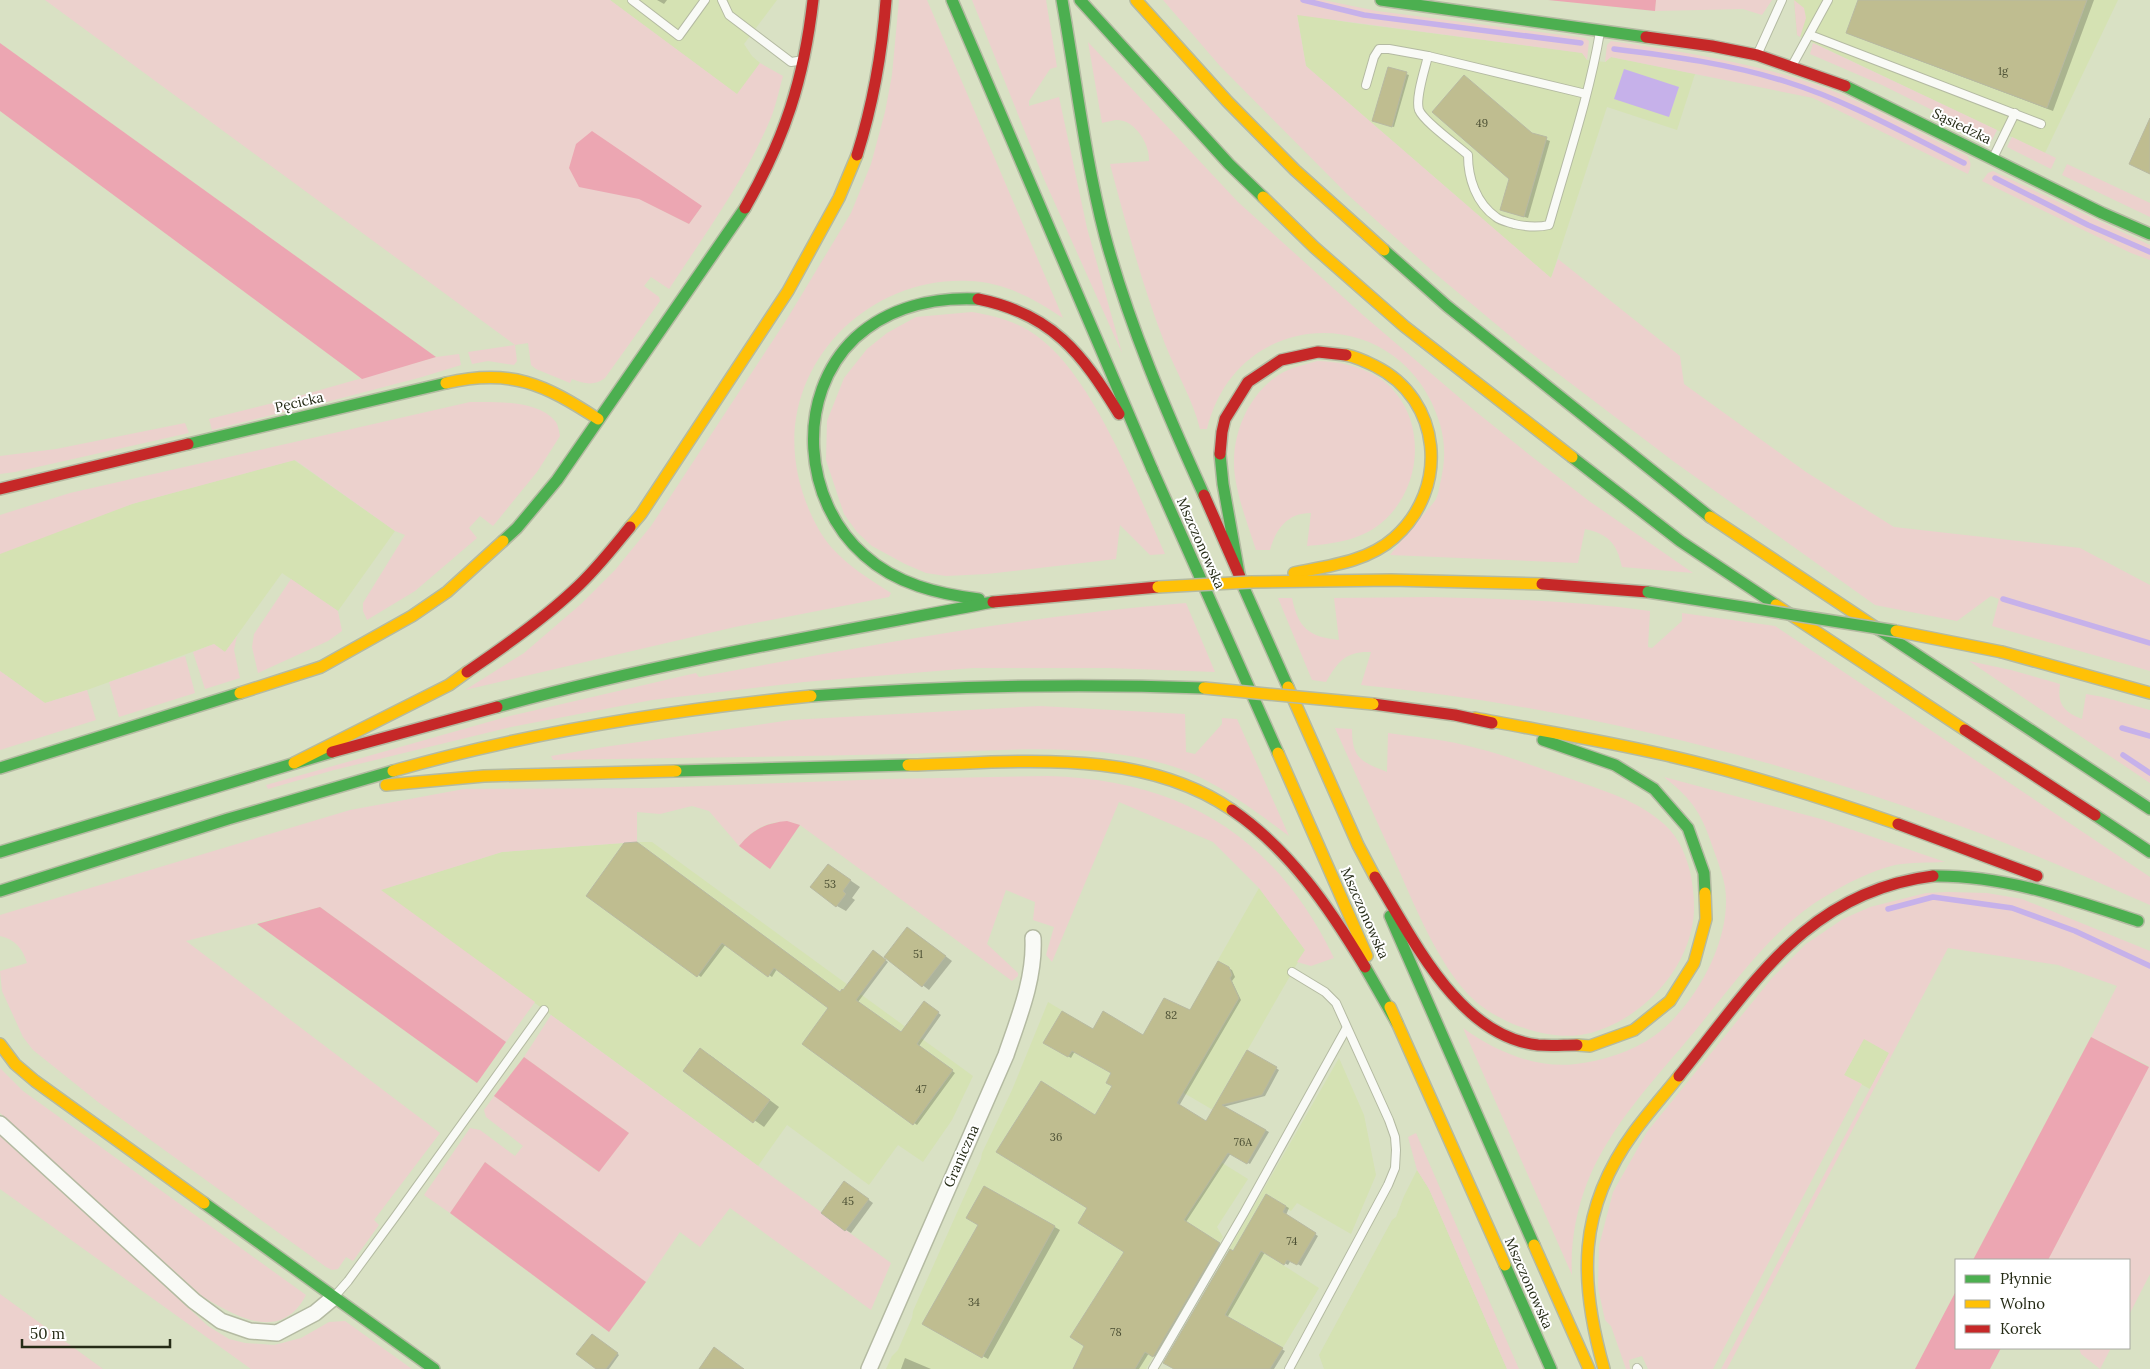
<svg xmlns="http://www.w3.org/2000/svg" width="2150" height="1369" font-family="Lora,serif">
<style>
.built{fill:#d5e2b3}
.green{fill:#ecd1cd;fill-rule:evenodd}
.forest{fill:#eca6b2}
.water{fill:#c6b1ea}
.shadow{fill:#0003}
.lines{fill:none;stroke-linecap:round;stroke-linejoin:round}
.stream{stroke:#c6b1ea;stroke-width:5.5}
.building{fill:#bfbd90;stroke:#b8b9a2}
.lane-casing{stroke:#b4baa2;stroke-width:10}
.street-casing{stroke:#b4baa2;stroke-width:18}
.fast-casing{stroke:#b4baa2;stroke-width:14}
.slow-casing{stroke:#b4baa2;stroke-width:14}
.jam-casing{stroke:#b4baa2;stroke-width:14}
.lane{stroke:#f9faf6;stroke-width:8}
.street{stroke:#f9faf6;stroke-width:15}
.fast{stroke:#4caf50;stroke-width:11}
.slow{stroke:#ffc107;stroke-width:11}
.jam{stroke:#c62828;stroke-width:11}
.fast-bridge-casing{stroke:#b4baa2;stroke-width:14;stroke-linecap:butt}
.slow-bridge-casing{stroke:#b4baa2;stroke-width:14;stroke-linecap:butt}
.fast-bridge{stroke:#4caf50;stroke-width:11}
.slow-bridge{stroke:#ffc107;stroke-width:11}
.labels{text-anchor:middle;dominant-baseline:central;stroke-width:4;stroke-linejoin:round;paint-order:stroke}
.number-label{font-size:11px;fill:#4c5034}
.street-label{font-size:14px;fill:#252b16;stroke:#fff}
</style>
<rect width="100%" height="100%" fill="#d9e1c4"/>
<g class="built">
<path d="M610,0h167l-33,44 8,12 8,7 -22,32z"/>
<path d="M1794,0h324l-73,153 -248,-118z"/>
<path d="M1297,14l56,9 230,30 4,7 18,2 6,-5 84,17 -18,56 -70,-23 -56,171 -245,-212z"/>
<path d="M294,460l101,71 -57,80 -56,-38 -57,79 -11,-8 -127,46 -42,13 -45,-32v-117l3,-3 129,-47z"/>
<path d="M637,842h15l321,234 -21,44 -29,42 -25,-17 -29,40 -82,-60 -29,41 -378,-276 122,-38z"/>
<path d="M1259,888l46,62 -92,160 -36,-21 -19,34 90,56 -31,48 6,10 -77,132h-58l-11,-7 -4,7h-187l6,-13 6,-6 14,-32 1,-7 68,-152 1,-6 30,-63 36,-88 109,65z"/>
<path d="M1864,1038l25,15 -19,36 -26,-14z"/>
<path d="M1339,1058l25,57 12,60 -25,59 -54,-31 -6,8 -6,-3 -24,43 58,37 -49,81h-96l-10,-6z"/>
<path d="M1417,1170l12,19 78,180h-183l-5,-14 73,-135 4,-3 8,-21z"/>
</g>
<g class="green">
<path d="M45,0h565l127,94 23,-31 23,13c-4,14 -7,30 -13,44 -26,61 -65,114 -101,169l-18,-12 -7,9 15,11 1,4 -55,77c-11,8 -20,6 -33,1l-2,4 -34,-14 -5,-4 -3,-22 -13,2 2,16 -3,4 -26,-4 -16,3 -4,-12 47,-7zM640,199l62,7 -13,18z"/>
<path d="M899,0h28l136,318c-28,-19 -59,-36 -94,-37 -105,-5 -194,89 -171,194 5,24 17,53 33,72 17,19 38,32 60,46l-2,4 -154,30 -270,63 59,-37 57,-49 34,-34 36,-44 136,-207 64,-106 20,-49 14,-52 7,-37z"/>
<path d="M972,0h74l11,67 -7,2 -21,32v5l30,-9 28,131 35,125 -78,-174z"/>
<path d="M1163,0h160l54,11 208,27 4,3 -2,19 -5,-7 -285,-38 9,51 245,212 7,-19 122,97 4,28 122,88 88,55 186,21 70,37v86l-158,-45 7,-27 -8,-3 -34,25 -82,-16 -202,-144 -146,-111 -90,-75 -90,-81 -127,-128z"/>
<path d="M1656,0h116l-10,15 -19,-6 -88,2z"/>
<path d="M1794,0l10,8 2,10 -6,19 -3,-2z"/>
<path d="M1611,41c67,10 133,20 197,41 55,18 107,49 159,74 5,7 4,10 1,18l-155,-76 -202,-41 -6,5 2,-17z"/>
<path d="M1088,42l150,160 126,114 111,95 56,45 58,45 104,72 -71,-6c-5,-24 -14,-33 -37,-38l-7,34 -188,-8c11,-14 22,-28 34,-41 4,-5 9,-10 12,-15 2,-4 3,-10 4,-15 5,-21 6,-38 0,-60 -37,-123 -202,-121 -233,5h-7c-7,-29 -24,-57 -35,-85 -23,-59 -39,-120 -55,-180l39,-3c1,-16 -13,-40 -31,-41 -5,0 -11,2 -16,3z"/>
<path d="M1813,43l184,87 -5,10 -110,-55 -72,-31z"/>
<path d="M2012,137l44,21 -5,11 -44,-22z"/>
<path d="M2067,164l83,39v14l-88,-42z"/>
<path d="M1993,171l157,74v15l-19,-7 -149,-72 6,-8z"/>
<path d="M972,312c25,4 50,11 70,28 53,42 95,152 123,214l-15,1 -30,-30 -4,34 -129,15 -41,2 -20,-3 -21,-9 -33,-18 -15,-14 -13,-18 -18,-54 1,-39 17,-43 23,-29 20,-16 29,-16z"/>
<path d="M459,354l2,11 -39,12 -126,33 -4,-12 144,-41z"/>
<path d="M1317,361c19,0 42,5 59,15 54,33 50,116 0,151 -20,14 -46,17 -69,19l4,-33c-24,0 -35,16 -41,37h-14c-8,-25 -23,-64 -22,-89 0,-35 20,-76 54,-91 9,-4 20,-6 29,-9z"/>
<path d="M285,400l3,11 -76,19 -3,-11z"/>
<path d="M470,402c24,0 68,-2 85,19 3,3 4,10 5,15l-23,36 -44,54 -13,-10 -11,12 8,10 -62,53 -48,29 -4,-9v-8l42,-68 -10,-4 -100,-71 -163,44 -132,50v-39l70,-22z"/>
<path d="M185,423l4,10 -174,39 -15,2v-18l56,-7z"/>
<path d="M291,579l47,32 4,20 -14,10 -70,32 -6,-26 2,-13z"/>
<path d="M1433,597c73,2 145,4 217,14l-2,36 4,1 30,-27v-8l93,13 375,251v28c-55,-24 -111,-49 -168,-71 -199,-75 -408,-128 -621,-149l10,-33c-25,-1 -33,9 -45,30l-14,-2 -34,-82h14c6,30 17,39 47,42l-5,-42z"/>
<path d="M1186,603l29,69 -106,-4h-136l-169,14 -152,18 -141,27 -177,43 -66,19 -2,-4 240,-68 190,-44 3,4c162,-30 323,-61 487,-74z"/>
<path d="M237,636l-3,14 6,28 -35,11 -12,-37 21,-8 11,8z"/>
<path d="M185,656l10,37 -76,24 -10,-35z"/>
<path d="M1969,661l42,9 49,14c-3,19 3,28 22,35l4,-25 17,3 47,13v73z"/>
<path d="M0,671l45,32 42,-13 9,30 -96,30z"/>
<path d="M1040,706l145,8 1,38 9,2 27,-30v-6l15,1 52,117c-38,-28 -77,-59 -124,-72 -83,-24 -180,-12 -265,-10 -116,3 -231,4 -347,6l-2,-4 53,-9 187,-27z"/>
<path d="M1335,728l17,1c0,30 10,33 35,43l1,-39c29,4 60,7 88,15 32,8 63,20 95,31 33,12 66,21 93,45 15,13 23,33 27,52 3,18 5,37 0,55 -11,48 -56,92 -105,103 -24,5 -50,-1 -73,-10 -16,-7 -33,-17 -45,-30 -29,-30 -53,-87 -70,-126 -21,-46 -42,-93 -63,-140z"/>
<path d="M1048,776c134,4 227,60 286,182l-23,8 -14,-4 8,-12 -46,-62 -46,-46 -94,-40 -67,160 -6,-7 8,-28 -21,-7 2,-18 -29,-12 -19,54 31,29v3l-6,5 -212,-156c-26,-8 -45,1 -61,21l-30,-35 -17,-5 -32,8 -23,-2v30l-135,10 -121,38 154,112 -29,40 -186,-135 -134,34 254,192 -66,87 5,5 -26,36 -7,-4 -8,12 -6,1 -6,-3 -228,-165 -65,-52 -10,-13 -21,-46 -2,-20 27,-8c-4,-14 -12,-24 -27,-27v-21l350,-105 114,-21 184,-1 239,-9z"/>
<path d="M1664,777l157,42 124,43c-16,1 -34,0 -50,3 -24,6 -48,18 -69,31 -51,29 -94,90 -131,135 -39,47 -85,94 -108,152 -11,29 -17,61 -15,92l-109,-247c32,23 72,41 113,36 27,-3 57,-13 78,-28 41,-29 79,-98 71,-149 -2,-12 -7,-25 -11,-36 -12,-37 -20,-50 -50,-74z"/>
<path d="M1948,892l39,1 35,6 128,52v323l-21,41v-55h-81l101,-194 -58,-29 26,-51 -59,-21 -110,-17 -221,421h-6l168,-316 -25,-14 -20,36 18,9 -149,285h-65l-6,-13 -13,4 1,9h-4l-15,-43 -6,-6 -7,-32 1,-42 14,-54 34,-60 125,-154 34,-34 37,-25 27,-12 56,-14z"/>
<path d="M551,1015l340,248 -20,47 -141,-102 -30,39 -20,-15 -34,50 -161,-120 -35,51 -26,-18 46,-67 10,2 35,26 8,-10 -37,-29 -2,-7 10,-14 104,76 31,-39 -105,-76z"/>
<path d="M0,1068l23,23 283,204c-25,48 -70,22 -104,1l-202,-183z"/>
<path d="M1416,1133l103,236h-12l-78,-180 -12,-19 -9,-33z"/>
<path d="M0,1136l208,190 21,13 16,4 29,2 27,-7 28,-16 16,-1 67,48h-161l-251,-180z"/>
<path d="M0,1294l103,75h-103z"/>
<path d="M2079,1348h32l-11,21 -19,-15z"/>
</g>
<g class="forest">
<path d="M1548,0h108l-1,11z"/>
<path d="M0,43l436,314 -74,22 -362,-268z"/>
<path d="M592,131l110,75 -13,18 -50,-25 -60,-12 -10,-19 7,-24z"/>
<path d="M787,821l13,4 -30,44 -31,-23c13,-16 26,-23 48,-25z"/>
<path d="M320,907l186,135 -29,41 -220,-159z"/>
<path d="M2091,1037l58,30 -101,193h-75z"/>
<path d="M524,1057l105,76 -30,39 -105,-76z"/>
<path d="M485,1162l161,120 -37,50 -159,-119z"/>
<path d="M1956,1291v57h45l-11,21h-75z"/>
</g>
<path class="water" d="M1624,69l55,18 -10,30 -55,-18z"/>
<g class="shadow">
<path d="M657,0h10l-3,4z"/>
<path d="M1860,0h234l-41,111 -199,-75 -7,-3z"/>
<path d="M1389,68l20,7 -15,52 -20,-6z"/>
<path d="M1534,135l16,6 -22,77 -26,-8z"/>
<path d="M625,844l215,149 4,-1 32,-39 12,9 -30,40 44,32 25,-30 14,11 -22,31 36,27 -38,52 -113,-82 26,-36 -53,-38 -5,8 -46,-33 -25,33 -113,-82z"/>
<path d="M828,865l32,22 -8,11 3,2 -9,11 -9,-5z"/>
<path d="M908,928l44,33 -23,29 -43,-33z"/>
<path d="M1219,963l13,7 3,7 -3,4 9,19 -62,106 28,17 41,-72 31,19 -14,26 -42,11 46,25 -19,32 -19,-11 -45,69 36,24 -65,112 -8,-5 -10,16h-66l13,-24 39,-93 -36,-44 7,-91 18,-31 -1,-13 -38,-22 -4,7 -26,-16 48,-11 51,6 46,-25z"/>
<path d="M710,1055l69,52 -15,20 -79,-56z"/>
<path d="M850,1186l23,17 -22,30 -5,-3z"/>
<path d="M985,1187l75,43 -72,129 -64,-35 56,-100z"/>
<path d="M1266,1196l23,12 -3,7 32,21 -17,30 -10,-6 -3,5 -23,-13 -38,66 58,33 -11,18h-97l57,-116z"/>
<path d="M595,1337l24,18 -10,14h-11z"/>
<path d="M905,1358l26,11h-30z"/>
</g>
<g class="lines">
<g class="stream">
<path d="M1303,0l61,15 217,28"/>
<path d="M1614,49c58,7 117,15 173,33 61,19 119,52 177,81"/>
<path d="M1995,178l93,47 62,27"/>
<path d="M2003,599l147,44"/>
<path d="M2122,728l28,8"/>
<path d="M2123,755l27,18"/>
<path d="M1888,909l45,-12 79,11 63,23 75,35"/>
</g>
</g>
<g class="building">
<path d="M1858,0h229l-40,108 -201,-75z"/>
<path d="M1388,67l19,5 -15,55 -20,-6z"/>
<path d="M1464,75l68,58 15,4 -23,80 -24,-7 9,-31 -77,-67z"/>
<path d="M2150,118v56l-21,-10z"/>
<path d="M637,842l203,150 2,-3 1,1 30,-40 13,10 -30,40 45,32 23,-31 15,11 -22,32 36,26 -40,55 -111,-81 26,-36 -54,-40 -6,9 -46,-34 -25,34 -111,-81 38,-53z"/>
<path d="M828,864l23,16 -8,11 3,3 -10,13 -26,-20z"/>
<path d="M907,927l39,29 -24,31 -38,-30z"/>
<path d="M1218,961l11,6 3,8 -2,3 9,20 -62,105 29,18 41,-71 30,17 -15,28 -40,10 44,25 -19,34 -19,-11 -44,67 36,23 -67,114 -8,-5 -10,17h-62l11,-23 -14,-9 54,-85 -46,-29 9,-15 -91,-56 45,-71 54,34 17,-29 -6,-3 5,-10 -39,-22 -4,6 -25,-14 19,-32 31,18 10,-18 40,24 21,-37 26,12z"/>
<path d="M700,1048l70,52 -17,23 -70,-52z"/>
<path d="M844,1181l25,18 -24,32 -24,-18z"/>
<path d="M984,1186l71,40 -73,132 -60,-34 56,-99 -12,-7z"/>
<path d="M1266,1194l20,12 -3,6 33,21 -19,32 -10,-5 -3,5 -23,-14 -36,64 58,33 -13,21h-96l-11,-6 67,-114 3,2z"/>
<path d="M592,1334l26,19 -12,16h-10l-20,-15z"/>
<path d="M714,1347l30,22h-45z"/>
</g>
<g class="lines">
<defs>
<g id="lane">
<path d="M632,0l47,36 26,-36"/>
<path d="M722,0l7,15 62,47 13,-2"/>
<path d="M1810,35l231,89"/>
<path d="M1758,53l24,-53"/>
<path d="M1793,64l35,-64"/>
<path d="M1366,85l8,-28 5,-8h10l39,7"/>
<path d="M1586,94l-158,-38c-3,13 -13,42 -9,54 5,12 38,35 49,45 0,23 8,48 28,62 5,4 12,5 18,7 13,3 23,4 35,1 18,-64 40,-128 51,-193"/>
<path d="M1993,158l22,-45"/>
<path d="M334,1297l14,-16 47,-64 149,-207"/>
<path d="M1637,1368l1,1"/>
<path d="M1153,1369l91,-156 102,-184"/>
<path d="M1289,1369l99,-184 7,-17 1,-18 -1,-13 -6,-17 -53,-117 -11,-11 -33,-20"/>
</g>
<g id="street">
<path d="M0,1124l194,177 27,20 29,10 27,2 38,-20 18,-15"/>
<path d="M869,1369l137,-314c13,-38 29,-77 27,-117"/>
</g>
<g id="fast">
<path d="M952,0l200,469"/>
<path d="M1062,0c14,79 23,159 43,236 24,89 61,175 99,259"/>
<path d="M1080,0l149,164 34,33"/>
<path d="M1381,0l265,37"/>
<path d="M1845,86l257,127 48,21"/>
<path d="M1384,250l63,56 263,211"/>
<path d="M978,299c-44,-2 -89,8 -123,39 -61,58 -52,164 9,217 32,29 74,39 115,44"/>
<path d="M188,444l258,-61"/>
<path d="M1220,454l3,30 17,95 48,108"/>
<path d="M1572,457l108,84 96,64"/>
<path d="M1152,469l126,284"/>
<path d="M503,541l14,-13 40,-48 188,-272"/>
<path d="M1878,629l272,180"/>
<path d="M811,696c131,-10 262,-13 393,-8"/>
<path d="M497,707c163,-45 330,-73 496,-105"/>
<path d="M1543,740l72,25 39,24 34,39 16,45 1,20"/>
<path d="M0,768l240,-75"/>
<path d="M676,771l232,-6"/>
<path d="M2095,815l55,37"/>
<path d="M0,852l332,-100"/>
<path d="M1933,876c71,-1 138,23 205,45"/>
<path d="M0,891l228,-72 165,-48"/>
<path d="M1390,916l144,329"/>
<path d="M1365,967l32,56"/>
<path d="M204,1203l230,166"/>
<path d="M1505,1265l46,104"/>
</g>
<g id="slow">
<path d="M1136,0l91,101 68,69 89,80"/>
<path d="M1263,197l51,50 90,79 168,131"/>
<path d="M446,383c65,-15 98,1 152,36"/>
<path d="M1710,517l168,112"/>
<path d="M630,527l11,-13 147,-223 51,-93 18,-43"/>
<path d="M1294,573c34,-7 73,-11 100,-35 56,-49 48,-139 -19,-172 -10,-5 -18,-9 -29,-11"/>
<path d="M1251,582l140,-2 151,4"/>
<path d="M1776,605l189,125"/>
<path d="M2002,652l148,41"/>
<path d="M1288,687l70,158 17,32"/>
<path d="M240,693l81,-26 91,-51 35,-24 56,-51"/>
<path d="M1475,718c62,12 125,22 186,36 81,18 159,43 237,70"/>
<path d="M1278,753l89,203"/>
<path d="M294,763l155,-78 18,-13"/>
<path d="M908,765c106,-2 232,-19 324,45"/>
<path d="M393,771c136,-39 277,-61 418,-75"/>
<path d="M386,785l98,-9 192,-5"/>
<path d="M1390,1007l115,258"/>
<path d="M0,1044l15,20 20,17 169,122"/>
<path d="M1577,1045l13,1 44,-16 36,-29 24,-38 12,-44 -1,-26"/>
<path d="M1534,1245l55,124"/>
<path d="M1604,1369c-25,-88 -27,-159 30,-237 14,-19 30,-37 45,-56"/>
</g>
<g id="jam">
<path d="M1646,37l66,9 45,9 88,31"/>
<path d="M857,155c16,-51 25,-102 29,-155"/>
<path d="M745,208c40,-70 59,-129 68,-208"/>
<path d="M978,299c74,15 104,54 141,115"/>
<path d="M1220,454l2,-22 3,-13 23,-37 33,-22 37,-8 28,3"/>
<path d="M0,489l188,-45"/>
<path d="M1204,495l36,82"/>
<path d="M1542,584l106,8"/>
<path d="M993,602l165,-15"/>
<path d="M467,672c37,-25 74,-51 107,-82 21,-19 38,-41 56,-63"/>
<path d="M1373,704l82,11 37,8"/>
<path d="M1965,730l130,85"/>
<path d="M332,752l165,-45"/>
<path d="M1232,810c58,40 97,97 133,157"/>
<path d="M1898,824l139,52"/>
<path d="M1375,877c38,61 83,159 163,168 13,1 26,0 39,0"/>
<path d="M1679,1076c74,-91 127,-184 254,-200"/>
</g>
</defs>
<use href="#lane" class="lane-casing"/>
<use href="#street" class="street-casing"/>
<use href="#fast" class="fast-casing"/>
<use href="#slow" class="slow-casing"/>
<use href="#jam" class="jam-casing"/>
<use href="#lane" class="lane"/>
<use href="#street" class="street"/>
<use href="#fast" class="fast"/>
<use href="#slow" class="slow"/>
<use href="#jam" class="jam"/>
<defs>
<path id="fast-bridge" d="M1648,592l248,39"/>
<g id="slow-bridge">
<path d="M1158,587l93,-5"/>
<path d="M1896,631l106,21"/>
<path d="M1204,688l169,16"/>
</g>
</defs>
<use href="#fast-bridge" class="fast-bridge-casing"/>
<use href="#slow-bridge" class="slow-bridge-casing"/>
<use href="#fast-bridge" class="fast-bridge"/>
<use href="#slow-bridge" class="slow-bridge"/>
</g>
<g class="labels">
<g class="number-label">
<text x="2003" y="71">1g</text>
<text x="1482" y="123">49</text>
<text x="830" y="884">53</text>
<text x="918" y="954">51</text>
<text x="1171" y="1015">82</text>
<text x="921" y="1089">47</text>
<text x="1056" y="1137">36</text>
<text x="1243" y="1142">76A</text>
<text x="848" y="1201">45</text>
<text x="1292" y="1241">74</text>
<text x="974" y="1302">34</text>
<text x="1116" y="1332">78</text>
</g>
<g class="street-label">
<text transform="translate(1962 126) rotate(26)">Sąsiedzka</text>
<text transform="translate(299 402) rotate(-13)">Pęcicka</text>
<text transform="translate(1201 543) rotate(66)">Mszczonowska</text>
<text transform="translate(1365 913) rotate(66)">Mszczonowska</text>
<text transform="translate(961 1156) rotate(-66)">Graniczna</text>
<text transform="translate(1529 1283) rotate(66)">Mszczonowska</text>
</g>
</g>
<rect x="1955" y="1259" width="175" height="90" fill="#ffffff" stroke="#a8aaa2"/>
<rect x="1965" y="1275" width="25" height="8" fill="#4caf50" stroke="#a8aaa2"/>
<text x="2000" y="1284" font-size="15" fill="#252b16">Płynnie</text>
<rect x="1965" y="1300" width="25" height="8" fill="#ffc107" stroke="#a8aaa2"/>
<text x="2000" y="1309" font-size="15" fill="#252b16">Wolno</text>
<rect x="1965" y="1325" width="25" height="8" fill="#c62828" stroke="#a8aaa2"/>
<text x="2000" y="1334" font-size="15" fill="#252b16">Korek</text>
<path d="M22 1339v8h148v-8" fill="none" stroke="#252b16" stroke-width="2.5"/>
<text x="30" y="1339" font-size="15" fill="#252b16" stroke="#ffffff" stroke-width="4" paint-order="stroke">50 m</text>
</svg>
